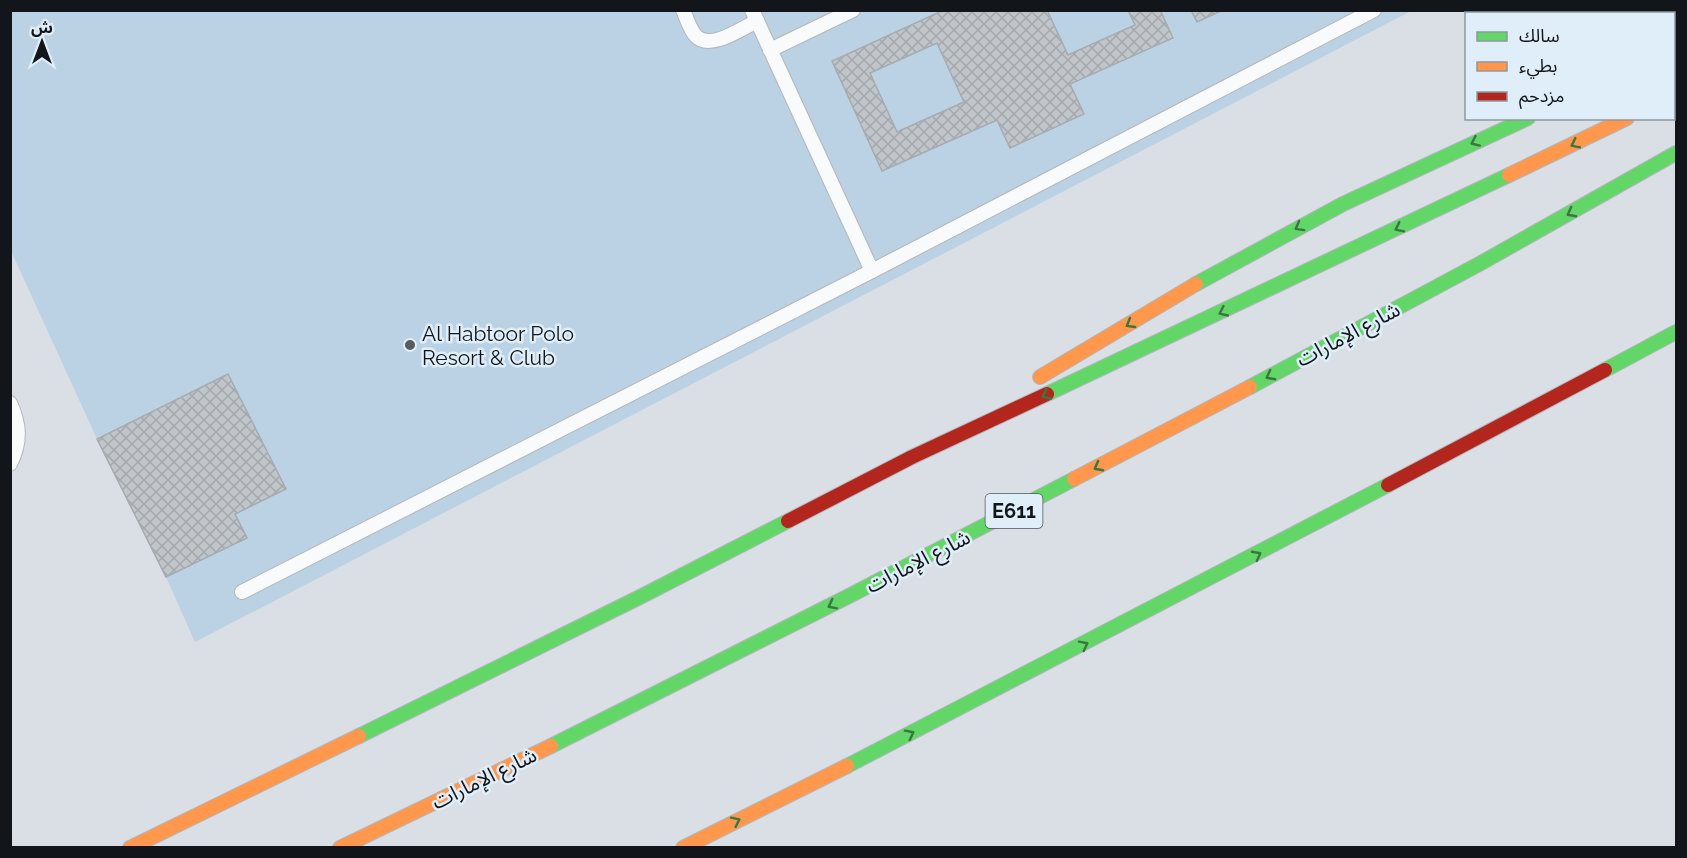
<svg xmlns="http://www.w3.org/2000/svg" width="1687" height="858" font-family="Raleway,'Noto Sans Arabic',sans-serif">
<style>
.green{fill:#bbd1e4}
.building{fill:url(#building-cross-hatch);stroke:#a6abb0;stroke-width:1.5;fill-rule:evenodd}
.lines{fill:none;stroke-linecap:round;stroke-linejoin:round}
.lane-casing{stroke:#b2b7bc;stroke-width:16}
.fast-casing{stroke:#b2b7bc;stroke-width:16}
.slow-casing{stroke:#b2b7bc;stroke-width:16}
.jam-casing{stroke:#b2b7bc;stroke-width:16}
.lane{stroke:#f9fafb;stroke-width:14}
.fast{stroke:#63d668;stroke-width:14}
.slow{stroke:#ff974d;stroke-width:14}
.jam{stroke:#b3261e;stroke-width:14}
.oneway{stroke:#3a7641}
.poi-dot{fill:#585c61;stroke:#e0eef9;stroke-width:2}
.labels{text-anchor:middle;dominant-baseline:central;stroke-width:5;stroke-linejoin:round;paint-order:stroke}
.shield{fill:#e0eef9;stroke:#50575d;stroke-width:1.5}
.shield-label{font-size:20px;font-weight:bold;fill:#12161a}
.poi-label{font-size:21px;fill:#12161a;stroke:#e0eef9;text-anchor:start}
.street-label{font-size:21px;fill:#12161a;stroke:#e0eef9}
</style>
<defs>
<pattern id="building-cross-hatch" width="8" height="8" patternUnits="userSpaceOnUse" patternTransform="scale(1.5)"><rect width="8" height="8" fill="#c0c5ca"/><path d="M0 0l8 8M0 8l8-8" fill="none" stroke="#a4a8ad"/></pattern>
</defs>
<rect width="100%" height="100%" fill="#d9dfe5"/>
<path class="green" d="M10,11h1401l-1216,631 -29,-65 -69,-138 -86,-188z"/>
<g class="building">
<path d="M944,10h103l21,45 67,-30 -7,-15h32l13,28 -103,46 14,30 -74,34 -13,-28 -115,51 -50,-110zM937,43l27,59 -67,30 -27,-59z"/>
<path d="M1191,10h32l-26,12z"/>
<path d="M228,374l58,115 -51,25 12,24 -81,39 -69,-138z"/>
</g>
<g class="lines">
<defs>
<g id="lane">
<path d="M683,10c4,9 7,20 13,26 14,15 46,-8 61,-15"/>
<path d="M752,10l120,261"/>
<path d="M770,50l83,-40"/>
<path d="M10,403c10,22 11,39 0,61"/>
<path d="M242,592l630,-321 502,-261"/>
</g>
<g id="fast">
<path d="M1674,39l2,-2"/>
<path d="M1196,284l147,-80 185,-86"/>
<path d="M1605,370l71,-38"/>
<path d="M1250,387l231,-124 195,-110"/>
<path d="M1047,394l462,-219"/>
<path d="M359,736l283,-140 146,-75"/>
<path d="M551,746l298,-150 225,-117"/>
<path d="M847,766l541,-281"/>
</g>
<g id="slow">
<path d="M1509,175l118,-57"/>
<path d="M1040,377l156,-93"/>
<path d="M1074,479l176,-92"/>
<path d="M130,848l229,-112"/>
<path d="M340,848l211,-102"/>
<path d="M683,848l164,-82"/>
</g>
<g id="jam">
<path d="M1674,96l2,-1"/>
<path d="M1388,485l217,-115"/>
<path d="M788,521l124,-64 135,-63"/>
</g>
</defs>
<use href="#lane" class="lane-casing"/>
<use href="#fast" class="fast-casing"/>
<use href="#slow" class="slow-casing"/>
<use href="#jam" class="jam-casing"/>
<use href="#lane" class="lane"/>
<use href="#fast" class="fast"/>
<use href="#slow" class="slow"/>
<use href="#jam" class="jam"/>
</g>
<defs><path id="oneway-chevron" d="M-2-3.5L2.5 0L-2 3.5" fill="none" stroke-width="1.6" stroke-linecap="round" stroke-linejoin="round" transform="scale(1.5)"/></defs>
<g class="oneway">
<use href="#oneway-chevron" transform="translate(1475 142) rotate(156)"/>
<use href="#oneway-chevron" transform="translate(1575 144) rotate(154)"/>
<use href="#oneway-chevron" transform="translate(1571 213) rotate(152)"/>
<use href="#oneway-chevron" transform="translate(1299 227) rotate(151)"/>
<use href="#oneway-chevron" transform="translate(1399 228) rotate(154)"/>
<use href="#oneway-chevron" transform="translate(1223 312) rotate(155)"/>
<use href="#oneway-chevron" transform="translate(1130 324) rotate(150)"/>
<use href="#oneway-chevron" transform="translate(1270 376) rotate(152)"/>
<use href="#oneway-chevron" transform="translate(1046 395) rotate(155)"/>
<use href="#oneway-chevron" transform="translate(1098 467) rotate(152)"/>
<use href="#oneway-chevron" transform="translate(1257 555) rotate(-28)"/>
<use href="#oneway-chevron" transform="translate(832 605) rotate(153)"/>
<use href="#oneway-chevron" transform="translate(1084 645) rotate(-27)"/>
<use href="#oneway-chevron" transform="translate(910 734) rotate(-27)"/>
<use href="#oneway-chevron" transform="translate(736 821) rotate(-26)"/>
</g>
<circle class="poi-dot" cx="410" cy="345" r="6"/>
<g class="labels">
<rect class="shield" x="985.5" y="494" width="57" height="34" rx="4.5"/>
<g class="shield-label">
<text x="1014" y="511">E611</text>
</g>
<g class="poi-label">
<text x="422" y="333">Al Habtoor Polo<tspan x="422" dy="24">Resort &amp; Club</tspan></text>
</g>
<g class="street-label">
<text transform="translate(1348 334) rotate(-28)">شارع الإمارات</text>
<text transform="translate(918 561) rotate(-27)">شارع الإمارات</text>
<text transform="translate(484 778) rotate(-26)">شارع الإمارات</text>
</g>
</g>
<rect width="1687" height="858" fill="none" stroke="#12161a" stroke-width="24"/>
<rect x="1465" y="12" width="210" height="108" fill="#e0eef9" stroke="#8e98a0" stroke-width="1.5"/>
<rect x="1477" y="32" width="30" height="9" fill="#63d668" stroke="#8e98a0" stroke-width="1.5"/>
<text x="1519" y="42" font-size="18" fill="#12161a">سالك</text>
<rect x="1477" y="62" width="30" height="9" fill="#ff974d" stroke="#8e98a0" stroke-width="1.5"/>
<text x="1519" y="72" font-size="18" fill="#12161a">بطيء</text>
<rect x="1477" y="92" width="30" height="9" fill="#b3261e" stroke="#8e98a0" stroke-width="1.5"/>
<text x="1519" y="102" font-size="18" fill="#12161a">مزدحم</text>
<g transform="translate(42 42)" stroke="#e0eef9" stroke-width="4.5" paint-order="stroke">
<path d="M0-4.5L10 22L0 15L-10 22Z" fill="#12161a"/>
<text y="-9" font-size="16" font-weight="bold" text-anchor="middle" fill="#12161a">ش</text>
</g>
</svg>
